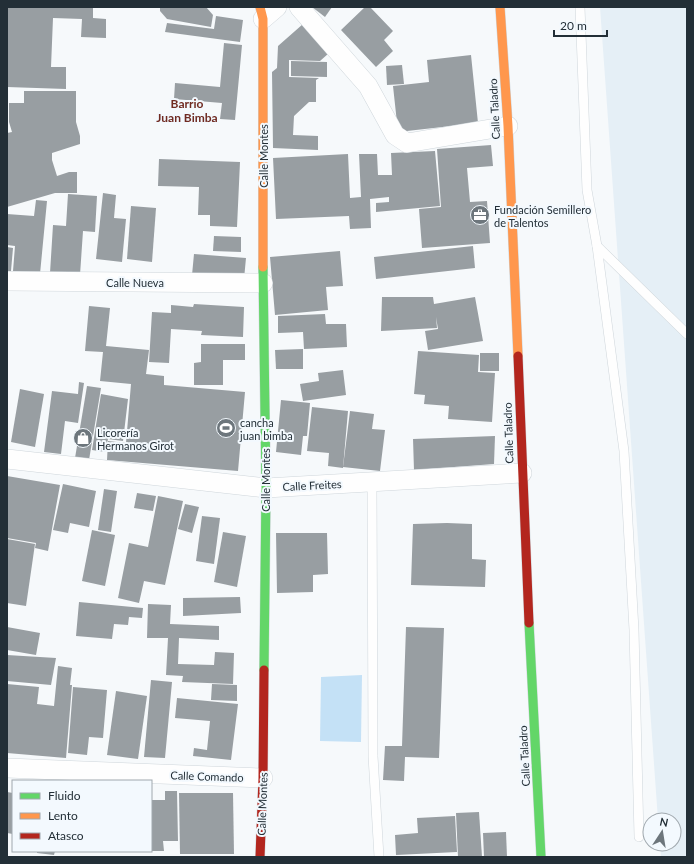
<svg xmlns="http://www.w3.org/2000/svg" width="694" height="864" font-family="Lato,sans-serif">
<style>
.built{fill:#e5eff6}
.green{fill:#c4e1f6}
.building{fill:#989ea2}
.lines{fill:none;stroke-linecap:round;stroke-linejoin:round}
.lane-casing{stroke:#cfd6db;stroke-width:10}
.street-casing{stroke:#cfd6db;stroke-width:20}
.fast-casing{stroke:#cfd6db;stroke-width:10}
.slow-casing{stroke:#cfd6db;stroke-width:10}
.jam-casing{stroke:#cfd6db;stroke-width:10}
.lane{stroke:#fefefe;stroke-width:9}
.street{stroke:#fefefe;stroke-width:19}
.fast{stroke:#63d668;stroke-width:9}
.slow{stroke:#ff974d;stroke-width:9}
.jam{stroke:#b3261e;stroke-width:9}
.labels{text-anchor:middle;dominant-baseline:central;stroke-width:4;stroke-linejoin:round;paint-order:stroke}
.street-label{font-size:11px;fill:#232f37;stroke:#f3f9fe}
.poi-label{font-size:11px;fill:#232f37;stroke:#f3f9fe;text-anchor:start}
.neighbourhood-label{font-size:12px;font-weight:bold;fill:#702b22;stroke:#f3f9fe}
</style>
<rect width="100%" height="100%" fill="#f6f9fb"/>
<path class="built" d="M600,7h87v850h-26l-1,-13h14v-24h-16z"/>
<path class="green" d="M362,675l-1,67 -41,-1 1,-64z"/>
<g class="building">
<path d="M7,7h86v11l13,1v19l-25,-1 1,-18 -29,-1 -2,49h15v22l-59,-2z"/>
<path d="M160,7h46l7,8 -2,12 -44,-8 -7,-8z"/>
<path d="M312,7h20l-7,10z"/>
<path d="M365,7h5l23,24 -9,9 9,11 -17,16 -35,-37z"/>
<path d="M216,16l27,4 -3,22 -75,-10 2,-9 47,6z"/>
<path d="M303,24l26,29 -9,8 -31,-1v17l30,1 -3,2v22h-7l-15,14 -1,19 25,1v14l-45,-2 -1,-76 5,-4 1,-22z"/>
<path d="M224,43l18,2 -7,75 -15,-1 2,-16 -48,-4 1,-16 45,4z"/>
<path d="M471,55l7,68 -80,9 -5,-46 36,-4 -2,-22z"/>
<path d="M291,61l36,1v15l-36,-1z"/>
<path d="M402,65l2,19 -17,1 -1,-19z"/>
<path d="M24,91h52v31l4,14v8l-28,9v7l5,16 12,-4h8v21h-22l-48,14v-74l5,-1 -3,-10v-19h15z"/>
<path d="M491,145l2,21 -26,2 3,34 17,-1 3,42 -68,5 -3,-39 22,-2 -4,-58z"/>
<path d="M435,151l5,55 -64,6v-9l13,-1v-5l-19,2 1,29 -21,1 -1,-13 -73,3 -3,-61 75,-4 2,44 11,-1 -2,-43h18l1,21h14l-1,-22z"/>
<path d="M159,159l81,3 -3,65 -27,-1v-11h-12l1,-28 -41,-1z"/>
<path d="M103,193l13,2 -2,23 12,1 -4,43 -26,-3z"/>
<path d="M68,194l29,2 -2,36 -12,-1 -3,44 -30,-2 3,-48 13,1z"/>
<path d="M36,200l11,1 -7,73 -27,-3 2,-25 -8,-1v-31l27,2z"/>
<path d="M131,206l25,2 -4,54 -25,-3z"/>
<path d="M214,236l27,1v15l-28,-1z"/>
<path d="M473,246l2,22 -99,11 -2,-22z"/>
<path d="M7,247l6,1 -2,23h-4z"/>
<path d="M340,251l3,35 -17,1 2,23 -53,5 -5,-58z"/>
<path d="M194,254l52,4 -2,21 -52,-4z"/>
<path d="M382,297h51l1,7 41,-7 8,44 -55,9 -3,-19 13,-2 -2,-12 1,11 -56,3z"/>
<path d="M194,304l50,3 -1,30 -42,-2 1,-4 -31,-2 -2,34 -20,-1 3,-50 19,1v-8l22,2z"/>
<path d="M89,306l21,2 -4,38 43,4 -3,24 18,2v9l81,7 -7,79 -131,-11 1,-19 18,2 5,-59 -31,-3 3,-29 -18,-1z"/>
<path d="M325,314l1,10h20l1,23 -43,2 -1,-17 -25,1v-17z"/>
<path d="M201,344h44v16h-22v25h-29v-22l7,-1z"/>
<path d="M303,349v20h-27l-1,-19z"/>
<path d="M418,351l61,4 -1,17 17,1 -3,49 -44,-3 1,-13 -25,-2 1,-9 -11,-1z"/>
<rect x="480" y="353" width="19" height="18"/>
<path d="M343,370l3,25 -43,6 -3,-17 19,-3 -1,-8z"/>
<path d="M79,382l5,1 -6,40 -13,-2 -4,33 -17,-2 8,-61 26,3z"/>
<path d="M87,386l14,2 -12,72 -14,-2z"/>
<path d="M20,389l24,5 -9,53 -24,-5z"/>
<path d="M101,394l27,5 -5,42 -15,-2 -3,13 -13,-2z"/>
<path d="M281,400l29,3 -3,33h-4l-2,19 -25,-3z"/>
<path d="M312,407l36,4 -5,57 -15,-2 1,-13 -22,-2z"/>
<path d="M350,411l24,3 -2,15 13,1 -5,41 -37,-4z"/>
<path d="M495,436l-1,28 -80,6 -1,-31z"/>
<path d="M7,476l53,9 -12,66 -13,-3 1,-5 -29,-5z"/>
<path d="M63,484l33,7 -7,36 -19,-4 -2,10 -15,-3z"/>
<path d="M104,489l13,2 -6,41 -13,-2z"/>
<path d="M137,493l19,3 -3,15 -19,-3z"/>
<path d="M158,496l25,5 -18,84 -21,-4 -5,22 -21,-5 11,-55 19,4z"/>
<path d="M185,504l14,3 -7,26 -14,-4z"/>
<path d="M202,516l18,2 -6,46 -18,-3z"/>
<path d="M447,523l25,1v35l14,1 -1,27 -74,-2 2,-61z"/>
<path d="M92,530l23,5 -10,51 -23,-5z"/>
<path d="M223,532l23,4 -9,51 -23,-5z"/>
<path d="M276,533h51l1,41 -15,1v17l-36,1z"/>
<path d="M7,539l28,5 -9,62 -19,-3z"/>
<path d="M240,597l1,16 -58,3v-18z"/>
<path d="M79,602l64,6 -1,10 -13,-1 -1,8 -14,-1 -2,15 -36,-3z"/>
<path d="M148,604l23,1 -1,19 49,2v14l-40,-2 -1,26 36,1 1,-13 19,1 -1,31 -51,-2 1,-6 -17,-1 2,-37h-21z"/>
<path d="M7,627l33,6 -4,22 -29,-5z"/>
<path d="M406,627l38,1 -5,130 -34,-1 -1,24 -21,-1 2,-34h17z"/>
<path d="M7,655l49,3 -5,27 -44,-4z"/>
<path d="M58,666l14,2 -2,17h2l-6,73 -59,-5v-69l32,3 -2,17 17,2z"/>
<path d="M151,680l21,2 -7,76 -21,-1z"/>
<path d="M212,684l25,1v16l-26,-1z"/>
<path d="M73,687l34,3 -4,48 -14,-1 -2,18 -19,-2z"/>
<path d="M116,691l31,5 -9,63 -31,-4z"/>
<path d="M177,698l61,6 -7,56 -38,-4 1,-8 13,2 3,-29 -35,-3z"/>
<path d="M165,791h12l1,50h-15l1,10h-13v-51h14z"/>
<path d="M7,792l6,1v41l-6,-1z"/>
<path d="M179,793h54l1,61h-54z"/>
<path d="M479,812l3,45h-24l-2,-44z"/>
<path d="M455,816l2,36 -61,3 -1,-20 23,-2 -1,-15z"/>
<path d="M506,832l1,25h-23l-1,-24z"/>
<path d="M37,851h18l-1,4 -17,-2z"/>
</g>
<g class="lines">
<defs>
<g id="lane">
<path d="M580,7l7,183 10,56 90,88"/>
<path d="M597,246l27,205 10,179 5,207"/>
<path d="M372,482l1,274 6,101"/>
</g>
<g id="street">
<path d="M299,7l69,79 27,49 12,8 101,-17"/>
<path d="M263,19l14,-12"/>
<path d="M7,281l256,2"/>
<path d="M7,459l259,29 256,-15"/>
<path d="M7,768l256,10"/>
</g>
<g id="fast">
<path d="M263,267l3,221 -2,182"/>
<path d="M529,623l12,234"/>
</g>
<g id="slow">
<path d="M260,7l3,12v248"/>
<path d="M500,7l8,119 10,230"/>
</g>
<g id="jam">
<path d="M518,356l11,267"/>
<path d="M260,857l3,-79 1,-108"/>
</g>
</defs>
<use href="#lane" class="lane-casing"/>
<use href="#street" class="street-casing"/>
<use href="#fast" class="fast-casing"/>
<use href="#slow" class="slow-casing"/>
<use href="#jam" class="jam-casing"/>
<use href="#lane" class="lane"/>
<use href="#street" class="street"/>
<use href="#fast" class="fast"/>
<use href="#slow" class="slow"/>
<use href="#jam" class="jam"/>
</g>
<defs>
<symbol id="office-disc" viewBox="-11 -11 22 22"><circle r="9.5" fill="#6d767c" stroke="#f3f9fe"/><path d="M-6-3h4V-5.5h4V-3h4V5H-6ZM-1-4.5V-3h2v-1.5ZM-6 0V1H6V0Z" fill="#fff"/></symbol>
<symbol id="stadium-disc" viewBox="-11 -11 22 22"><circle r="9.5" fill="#6d767c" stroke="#f3f9fe"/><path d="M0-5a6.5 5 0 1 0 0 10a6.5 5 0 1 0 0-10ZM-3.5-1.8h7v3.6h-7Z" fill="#fff"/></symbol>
<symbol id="shop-disc" viewBox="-11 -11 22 22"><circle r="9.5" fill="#6d767c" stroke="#f3f9fe"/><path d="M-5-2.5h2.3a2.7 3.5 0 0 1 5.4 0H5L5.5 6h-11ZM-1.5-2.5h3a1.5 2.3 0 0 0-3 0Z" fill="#fff"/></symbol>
</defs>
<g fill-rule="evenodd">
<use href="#office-disc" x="469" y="204" width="22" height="22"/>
<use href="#stadium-disc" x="215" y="417" width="22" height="22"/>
<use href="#shop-disc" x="72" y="427" width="22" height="22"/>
</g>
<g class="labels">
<g class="street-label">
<text transform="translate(494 109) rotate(-93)">Calle Taladro</text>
<text transform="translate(263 156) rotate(-90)">Calle Montes</text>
<text x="135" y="282">Calle Nueva</text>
<text transform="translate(508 433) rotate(-92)">Calle Taladro</text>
<text transform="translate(265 480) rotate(-90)">Calle Montes</text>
<text transform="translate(312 485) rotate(-3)">Calle Freites</text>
<text transform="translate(524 756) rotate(-93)">Calle Taladro</text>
<text transform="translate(207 776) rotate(2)">Calle Comando</text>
<text transform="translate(262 804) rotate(-88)">Calle Montes</text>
</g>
<g class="poi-label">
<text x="494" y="209">Fundación Semillero<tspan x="494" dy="13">de Talentos</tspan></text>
<text x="240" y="422">cancha<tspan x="240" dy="13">juan bimba</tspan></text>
<text x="97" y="432">Licorería<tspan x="97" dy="13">Hermanos Girot</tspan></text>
</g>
<g class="neighbourhood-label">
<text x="187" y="103">Barrio<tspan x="187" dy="14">Juan Bimba</tspan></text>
</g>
</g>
<rect width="694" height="864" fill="none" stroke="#232f37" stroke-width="16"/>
<rect x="12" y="780" width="140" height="72" fill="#f3f9fe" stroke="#a0a8ae"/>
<rect x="20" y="793" width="20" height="6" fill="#63d668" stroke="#a0a8ae"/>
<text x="48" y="800" font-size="12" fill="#232f37">Fluido</text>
<rect x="20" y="813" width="20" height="6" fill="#ff974d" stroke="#a0a8ae"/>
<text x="48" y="820" font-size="12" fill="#232f37">Lento</text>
<rect x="20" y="833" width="20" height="6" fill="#b3261e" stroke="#a0a8ae"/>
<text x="48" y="840" font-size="12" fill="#232f37">Atasco</text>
<g transform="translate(662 832) rotate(12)"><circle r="19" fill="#f3f9fe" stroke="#a0a8ae"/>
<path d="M0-3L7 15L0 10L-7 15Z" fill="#6d767c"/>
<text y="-6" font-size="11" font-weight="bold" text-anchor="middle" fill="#232f37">N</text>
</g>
<path d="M554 30v6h53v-6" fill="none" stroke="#232f37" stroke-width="2"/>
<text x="560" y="30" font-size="12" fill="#232f37" stroke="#f3f9fe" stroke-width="3" paint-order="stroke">20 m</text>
</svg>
